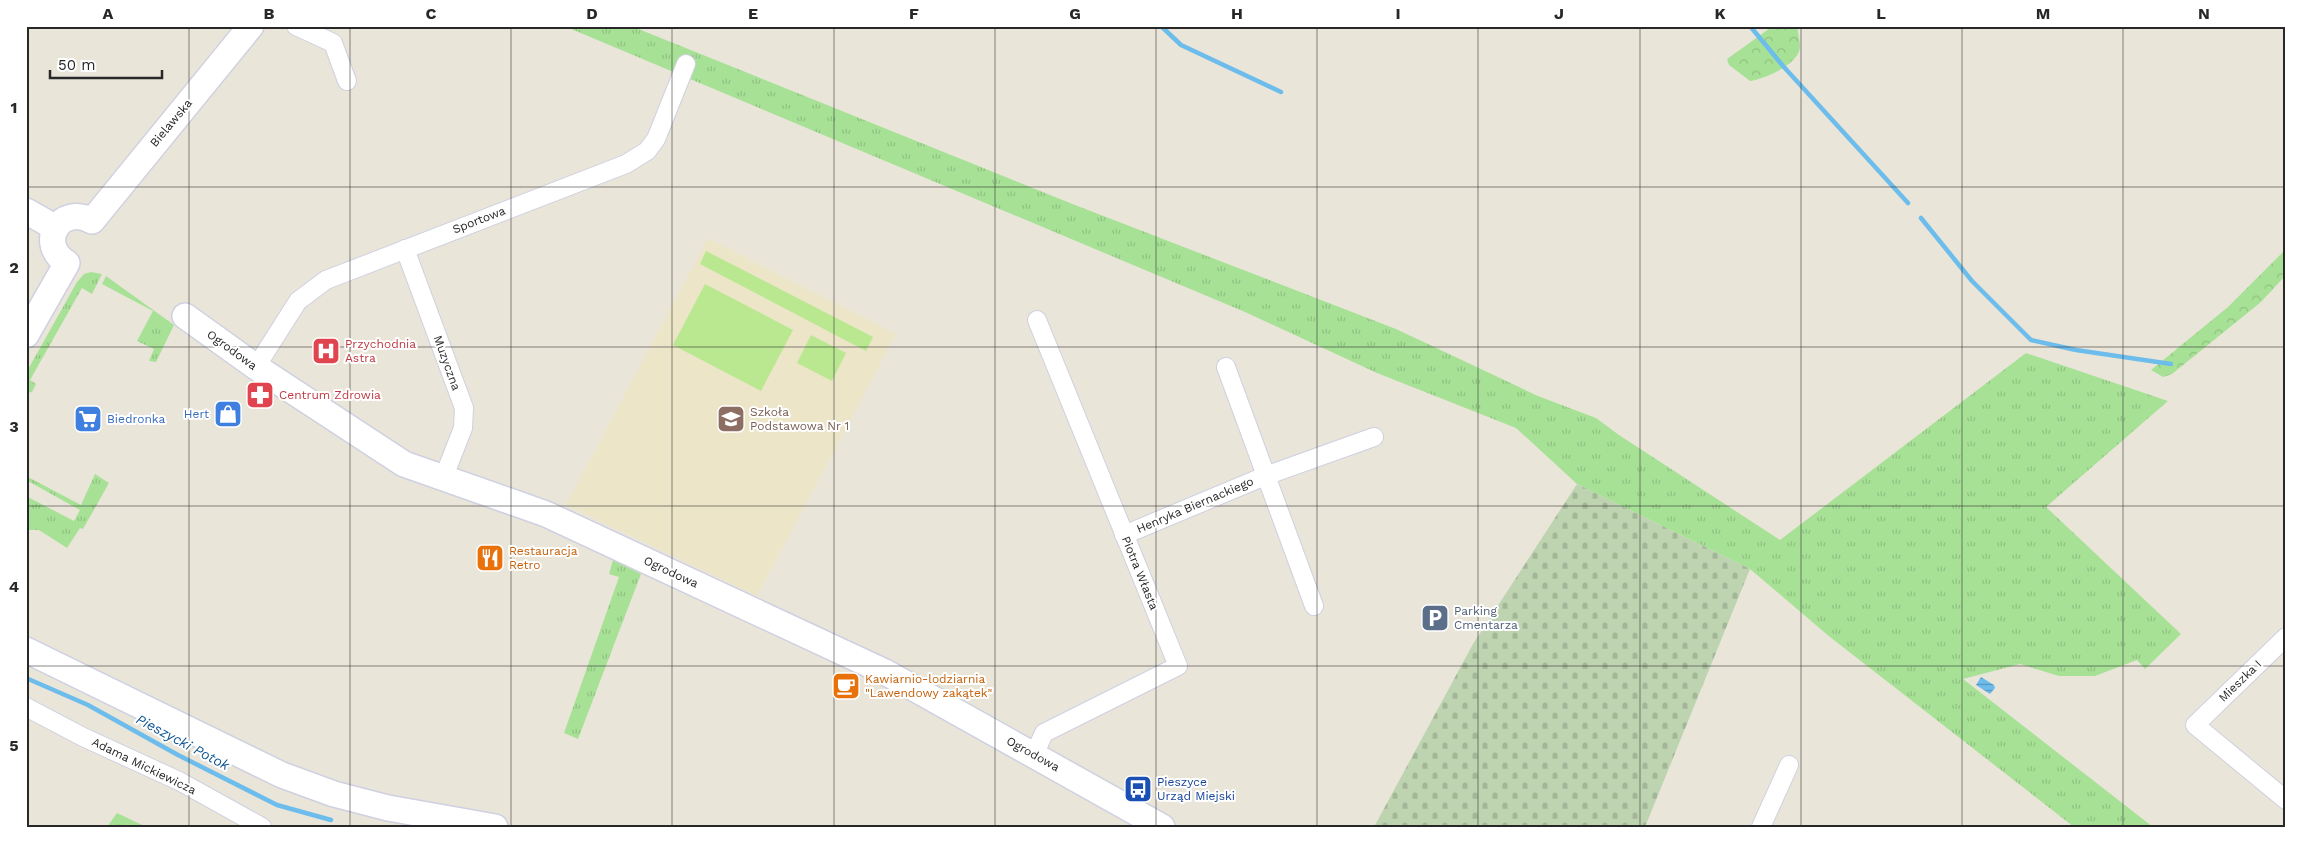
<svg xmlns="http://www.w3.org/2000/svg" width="2312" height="853" font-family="'Work Sans',sans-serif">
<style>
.education{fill:#ece5c8}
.grass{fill:url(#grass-tufts)}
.forest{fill:url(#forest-crowns)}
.cemetery{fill:url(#cemetery-stones)}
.pitch{fill:#b9e891}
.water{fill:url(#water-rules)}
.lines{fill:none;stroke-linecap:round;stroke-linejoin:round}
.stream{stroke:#6cbcec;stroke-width:4.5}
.street-casing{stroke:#cfd0e1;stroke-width:20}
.secondary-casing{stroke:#cfd0e1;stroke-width:28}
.street{stroke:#fff;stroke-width:18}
.secondary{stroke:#fff;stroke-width:25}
.grid{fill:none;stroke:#282828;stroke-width:1;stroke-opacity:0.55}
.labels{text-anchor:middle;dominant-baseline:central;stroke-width:4;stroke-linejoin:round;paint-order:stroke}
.street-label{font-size:12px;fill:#282828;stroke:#fff}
.health-label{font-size:12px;fill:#be3a42;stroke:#fff;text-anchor:start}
.education-label{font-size:12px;fill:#785e54;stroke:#fff;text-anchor:start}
.shop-label{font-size:12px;fill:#366cbe;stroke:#fff;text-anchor:end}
.food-label{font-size:12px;fill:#c56008;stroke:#fff;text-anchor:start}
.service-label{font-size:12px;fill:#4e5e75;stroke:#fff;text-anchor:start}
.transit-label{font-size:12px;fill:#164399;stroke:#fff;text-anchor:start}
.water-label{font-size:14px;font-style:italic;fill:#0f5795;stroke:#fff}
.neatline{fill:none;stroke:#282828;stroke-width:2}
.grid-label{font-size:16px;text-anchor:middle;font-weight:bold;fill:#282828}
</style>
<defs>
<pattern id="grass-tufts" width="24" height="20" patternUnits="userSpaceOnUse" patternTransform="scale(1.25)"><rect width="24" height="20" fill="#a7e196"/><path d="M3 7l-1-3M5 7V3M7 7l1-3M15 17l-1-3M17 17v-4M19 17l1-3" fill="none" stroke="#90c181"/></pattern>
<pattern id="forest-crowns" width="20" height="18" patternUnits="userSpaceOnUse" patternTransform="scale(1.25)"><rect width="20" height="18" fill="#a7e196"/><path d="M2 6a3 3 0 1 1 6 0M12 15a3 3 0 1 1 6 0" fill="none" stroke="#90c181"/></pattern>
<pattern id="cemetery-stones" width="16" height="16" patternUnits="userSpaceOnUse" patternTransform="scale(1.25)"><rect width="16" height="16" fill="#bed4b1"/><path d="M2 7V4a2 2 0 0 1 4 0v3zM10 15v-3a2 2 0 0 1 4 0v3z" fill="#a3b698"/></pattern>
<pattern id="water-rules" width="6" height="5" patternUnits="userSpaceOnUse" patternTransform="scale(1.25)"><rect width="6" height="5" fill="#6cbcec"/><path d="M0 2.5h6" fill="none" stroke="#5999bf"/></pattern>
</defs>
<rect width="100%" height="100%" fill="#eae5d9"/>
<path class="education" d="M708,238l188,96 -139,262 -191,-91z"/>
<g class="grass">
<path d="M564,26h67l444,179 321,124 142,67 58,22 23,17 161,105 246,-187 142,48 -122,106 135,127 -36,35 -8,-9 -42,16h-36l-39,-12 -57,15 190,148h-79l-244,-190 -80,-68 -173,-85 -61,-56 -139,-55 -132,-61z"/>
<path d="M91,272l11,2 -10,20 -10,-6 -52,92 6,4 -4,8 -6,1v-20l51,-91 7,-8z"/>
<path d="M106,276l68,49 -18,37 -7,-1 5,-12 -17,-8 16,-30 -51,-27z"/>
<path d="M95,474l14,9 -26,46 -3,-1 -13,20 -28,-18h-13v-34l48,25 6,-11 -54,-30v-4l55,29z"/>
<path d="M613,560l28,14 -63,165 -14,-6 55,-156 -10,-3z"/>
</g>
<g class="forest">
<path d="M1773,26l24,1c1,6 3,14 3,20 -1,17 -35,32 -50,34l-21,-16 -2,-6z"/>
<path d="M2286,249v26l-25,27 -89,72 -9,3 -12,-7 77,-63z"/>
<path d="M117,813l25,12 -1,2h-34z"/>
</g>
<path class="cemetery" d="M1577,484l173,85 -105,258h-271l99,-183z"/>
<g class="pitch">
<path d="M706,251l167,86 -7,14 -166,-87z"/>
<path d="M705,284l88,46 -32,61 -88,-46z"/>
<path d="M811,335l35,18 -14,28 -35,-18z"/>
</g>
<path class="water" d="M1981,677l13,8 1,3 -5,6 -14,-9z"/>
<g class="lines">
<g class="stream">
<path d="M1161,26l20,19 100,47"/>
<path d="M1750,26l33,40 125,137"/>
<path d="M1921,218l51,63 59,59 45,10 95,14"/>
<path d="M26,678l62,27 90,50 99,50 54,15"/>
</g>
<defs>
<g id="street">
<path d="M296,26l37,17 14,38"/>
<path d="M405,249l59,159 -1,20 -20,51"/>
<path d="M256,367l42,-66 28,-21 300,-116 21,-13 9,-12 30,-75"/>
<path d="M1226,367l88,239"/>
<path d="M1124,535l141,-59 109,-39"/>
<path d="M2286,637l-91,88 91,75"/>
<path d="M26,707l57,30 96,44 83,46"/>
<path d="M1034,755l10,-22 134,-67 -141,-346"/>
<path d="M1761,827l28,-62"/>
</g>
<g id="secondary">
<path d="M26,211l30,17"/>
<path d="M185,316l71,51 148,97 142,50 339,158 277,155"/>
<path d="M26,335l41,-72c-31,-19 -7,-60 25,-42l159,-195"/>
<path d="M26,650l256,125 52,19 54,14 107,19"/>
</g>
</defs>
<use href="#street" class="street-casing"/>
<use href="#secondary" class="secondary-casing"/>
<use href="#street" class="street"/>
<use href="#secondary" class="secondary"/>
</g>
<path class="grid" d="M189,26v801M350,26v801M511,26v801M672,26v801M834,26v801M995,26v801M1156,26v801M1317,26v801M1478,26v801M1640,26v801M1801,26v801M1962,26v801M2123,26v801M26,187h2260M26,347h2260M26,506h2260M26,666h2260"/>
<defs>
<symbol id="hospital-square" viewBox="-11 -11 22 22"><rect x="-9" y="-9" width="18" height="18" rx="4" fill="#e0444e" stroke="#fff"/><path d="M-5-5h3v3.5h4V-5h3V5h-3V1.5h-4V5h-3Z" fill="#fff"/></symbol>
<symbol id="pharmacy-square" viewBox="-11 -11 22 22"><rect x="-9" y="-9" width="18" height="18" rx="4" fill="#e0444e" stroke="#fff"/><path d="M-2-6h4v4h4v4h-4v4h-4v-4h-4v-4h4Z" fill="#fff"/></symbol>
<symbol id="shop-square" viewBox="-11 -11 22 22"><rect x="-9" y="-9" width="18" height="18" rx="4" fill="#3f7fe0" stroke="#fff"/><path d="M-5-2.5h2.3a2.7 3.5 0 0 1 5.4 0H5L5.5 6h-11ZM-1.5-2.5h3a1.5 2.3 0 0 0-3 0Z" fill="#fff"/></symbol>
<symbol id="supermarket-square" viewBox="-11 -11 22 22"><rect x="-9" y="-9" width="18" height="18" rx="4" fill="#3f7fe0" stroke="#fff"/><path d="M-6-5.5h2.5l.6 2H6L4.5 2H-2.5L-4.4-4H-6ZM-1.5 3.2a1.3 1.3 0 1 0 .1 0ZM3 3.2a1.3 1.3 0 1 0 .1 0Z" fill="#fff"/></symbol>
<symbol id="school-square" viewBox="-11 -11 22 22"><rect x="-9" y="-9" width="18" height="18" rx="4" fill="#8d6e63" stroke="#fff"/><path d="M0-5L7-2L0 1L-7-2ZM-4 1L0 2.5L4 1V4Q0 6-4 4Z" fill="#fff"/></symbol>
<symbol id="restaurant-square" viewBox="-11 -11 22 22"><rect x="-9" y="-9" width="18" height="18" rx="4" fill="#e8710a" stroke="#fff"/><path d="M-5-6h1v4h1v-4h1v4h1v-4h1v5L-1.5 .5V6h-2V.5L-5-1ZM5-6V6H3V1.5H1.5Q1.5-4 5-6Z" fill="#fff"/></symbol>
<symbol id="parking-square" viewBox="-11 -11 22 22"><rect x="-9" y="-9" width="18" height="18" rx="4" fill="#5c6f8a" stroke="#fff"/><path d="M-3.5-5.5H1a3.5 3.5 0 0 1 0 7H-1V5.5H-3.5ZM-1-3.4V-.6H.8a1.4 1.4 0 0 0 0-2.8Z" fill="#fff"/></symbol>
<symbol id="cafe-square" viewBox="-11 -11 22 22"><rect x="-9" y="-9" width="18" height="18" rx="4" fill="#e8710a" stroke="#fff"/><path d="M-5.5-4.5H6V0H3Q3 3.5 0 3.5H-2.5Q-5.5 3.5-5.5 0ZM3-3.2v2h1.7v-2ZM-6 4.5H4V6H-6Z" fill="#fff"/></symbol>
<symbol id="bus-square" viewBox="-11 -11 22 22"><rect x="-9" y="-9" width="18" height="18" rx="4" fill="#1a4fb4" stroke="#fff"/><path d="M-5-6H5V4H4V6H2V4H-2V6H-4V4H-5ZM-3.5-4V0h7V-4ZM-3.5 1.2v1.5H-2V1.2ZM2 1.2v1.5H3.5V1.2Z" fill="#fff"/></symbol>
</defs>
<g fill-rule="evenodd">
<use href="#hospital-square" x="310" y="335" width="32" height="32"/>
<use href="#pharmacy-square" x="244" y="379" width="32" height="32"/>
<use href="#shop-square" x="212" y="398" width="32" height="32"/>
<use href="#supermarket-square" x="72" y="403" width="32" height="32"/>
<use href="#school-square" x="715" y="403" width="32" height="32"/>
<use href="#restaurant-square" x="474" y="542" width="32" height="32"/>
<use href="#parking-square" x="1419" y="602" width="32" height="32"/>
<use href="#cafe-square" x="830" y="670" width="32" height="32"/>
<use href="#bus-square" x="1122" y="773" width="32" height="32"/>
</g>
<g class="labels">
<g class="street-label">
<text transform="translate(171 123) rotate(-50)">Bielawska</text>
<text transform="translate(479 220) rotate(-21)">Sportowa</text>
<text transform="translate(232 350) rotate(36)">Ogrodowa</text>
<text transform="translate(447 363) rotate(70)">Muzyczna</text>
<text transform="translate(1195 505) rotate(-23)">Henryka Biernackiego</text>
<text transform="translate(671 572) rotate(25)">Ogrodowa</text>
<text transform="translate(1140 573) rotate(68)">Piotra Własta</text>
<text transform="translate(2240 681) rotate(-44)">Mieszka I</text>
<text transform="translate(1033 754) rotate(29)">Ogrodowa</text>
<text transform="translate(144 766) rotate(26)">Adama Mickiewicza</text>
</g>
<g class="health-label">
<text x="345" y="344">Przychodnia<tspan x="345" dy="14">Astra</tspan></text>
<text x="279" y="395">Centrum Zdrowia</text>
</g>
<g class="education-label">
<text x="750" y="412">Szkoła<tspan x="750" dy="14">Podstawowa Nr 1</tspan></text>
</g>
<g class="shop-label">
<text x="209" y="414">Hert</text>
<text x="107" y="419" text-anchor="start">Biedronka</text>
</g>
<g class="food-label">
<text x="509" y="551">Restauracja<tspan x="509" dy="14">Retro</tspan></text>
<text x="865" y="679">Kawiarnio-lodziarnia<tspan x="865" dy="14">"Lawendowy zakątek"</tspan></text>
</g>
<g class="service-label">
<text x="1454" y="611">Parking<tspan x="1454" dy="14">Cmentarza</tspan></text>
</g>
<g class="transit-label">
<text x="1157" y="782">Pieszyce<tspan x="1157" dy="14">Urząd Miejski</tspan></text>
</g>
<g class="water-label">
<text transform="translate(183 742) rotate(28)">Pieszycki Potok</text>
</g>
</g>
<rect width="2312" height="853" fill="none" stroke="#ffffff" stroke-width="55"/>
<path d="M50 70v8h112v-8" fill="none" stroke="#282828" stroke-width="2.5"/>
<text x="58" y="70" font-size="15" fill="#282828" stroke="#ffffff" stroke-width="4" paint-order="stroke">50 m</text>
<rect x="28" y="28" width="2256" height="798" class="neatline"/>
<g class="grid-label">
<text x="108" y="19">A</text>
<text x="269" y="19">B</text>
<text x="431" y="19">C</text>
<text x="592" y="19">D</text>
<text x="753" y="19">E</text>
<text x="914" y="19">F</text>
<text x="1075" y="19">G</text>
<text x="1237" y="19">H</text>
<text x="1398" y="19">I</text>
<text x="1559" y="19">J</text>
<text x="1720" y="19">K</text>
<text x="1881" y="19">L</text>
<text x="2043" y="19">M</text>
<text x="2204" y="19">N</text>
<text x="14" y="113">1</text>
<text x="14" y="273">2</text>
<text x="14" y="432">3</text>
<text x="14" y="592">4</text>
<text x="14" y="751">5</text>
</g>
</svg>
